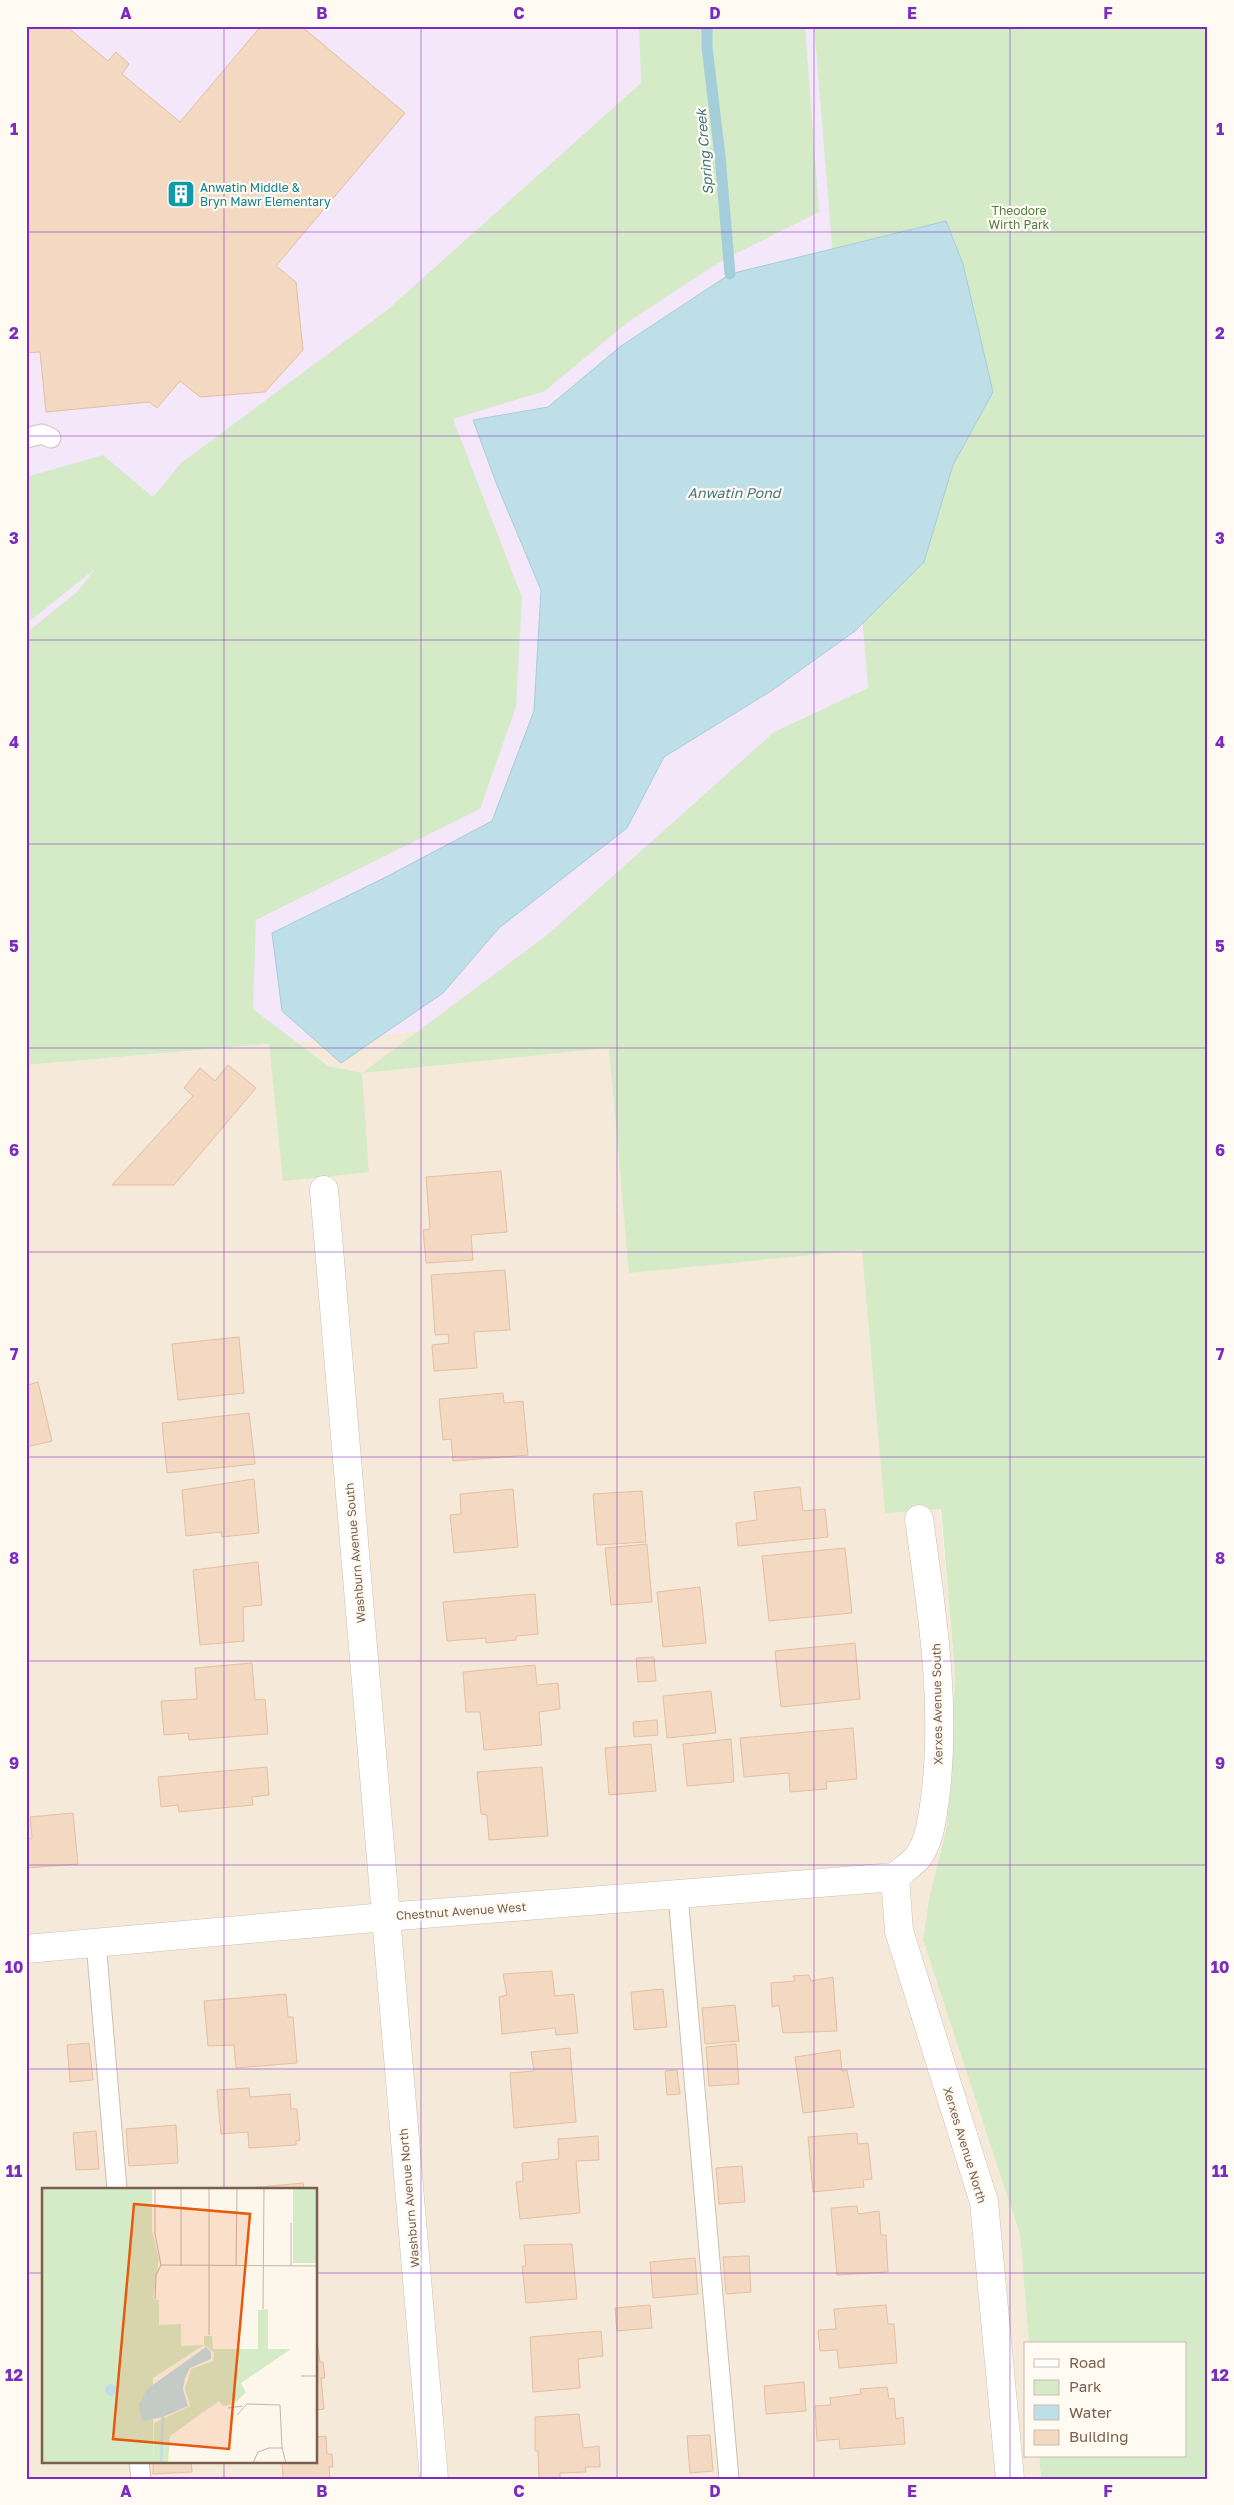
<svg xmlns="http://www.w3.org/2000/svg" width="1234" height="2505" font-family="'Golos Text',sans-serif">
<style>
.residential{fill:#f5e9d9;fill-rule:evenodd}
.education{fill:#f4e7fa}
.green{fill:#d5ebc8}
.water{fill:#bedfe7;stroke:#a4ced9}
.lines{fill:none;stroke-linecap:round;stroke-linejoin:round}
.stream{stroke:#a4ced9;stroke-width:11}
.building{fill:#f3d8c2;stroke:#e5bfa2}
.service-casing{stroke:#d0bfaf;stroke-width:21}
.minor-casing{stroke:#d0bfaf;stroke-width:29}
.service{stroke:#fff;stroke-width:19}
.minor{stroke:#fff;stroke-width:28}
.grid{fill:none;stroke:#7b2cbf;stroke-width:1;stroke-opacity:0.55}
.labels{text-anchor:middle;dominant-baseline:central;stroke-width:4.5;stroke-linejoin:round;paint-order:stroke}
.culture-label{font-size:12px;fill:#0d838f;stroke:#fffaf2;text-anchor:start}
.park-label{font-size:12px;fill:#537f44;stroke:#fffaf2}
.street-label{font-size:12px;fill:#795f4d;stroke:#fffaf2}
.water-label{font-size:14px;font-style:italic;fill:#437785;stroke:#fffaf2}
.inset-river{fill:none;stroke:#bedfe7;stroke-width:2.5}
.inset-road{fill:none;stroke:#c4b5a7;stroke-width:1}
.view{fill:#e8590c;fill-opacity:0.15;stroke:#e8590c;stroke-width:2.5}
.inset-edge{fill:none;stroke:#795f4d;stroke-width:2.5}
.neatline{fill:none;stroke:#7b2cbf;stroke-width:2}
.grid-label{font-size:16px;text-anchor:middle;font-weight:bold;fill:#7b2cbf}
</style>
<rect width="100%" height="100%" fill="#fdf7eb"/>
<path class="residential" d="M894,990l61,684 -8,152 -18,72 -6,42 97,295 9,109h-4v112h14l2,23h-1015v-1414zM44,2189h272v272h-272z"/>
<path class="education" d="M26,26h788l80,964 -868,75z"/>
<path class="green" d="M639,26h166l14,186 -98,49 -93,61 -83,69 -92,28 69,178 -6,110 -36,102 -224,111 -3,89 75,57 34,7 185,-138 227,-203 94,-44 -54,-662h394v2453h-167l-2,-23h146v-112h-156l-9,-109 -97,-295 6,-42 18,-72 8,-152 -14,-165 -56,4 -23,-263 -233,23 -20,-225 -247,25 7,99 -86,9 -14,-137 -243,21v-432l51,-41 18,-23 -69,55v-147l77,-22 50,42 28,-34 205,-152 255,-228z"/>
<path class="water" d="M946,221l17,43 30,128 -40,73 -29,97 -69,69 -84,60 -107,66 -37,71 -128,100 -56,65 -102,70 -59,-52 -10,-78 114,-56 106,-56 42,-110 7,-121 -44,-105 -24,-65 75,-13 73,-61 109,-72z"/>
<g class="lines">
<path class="stream" d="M707,26v21l13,109 10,118"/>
</g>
<g class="building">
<path d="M33,26h33l42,35 8,-9 13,12 -7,10 58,48 81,-96h40l104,87 -129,153 20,16 7,68 -38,42 -65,5 -20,-16 -23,27 -8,-6 -103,10 -6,-60 -14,1v-319z"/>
<path d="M228,1065l28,23 -82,97h-62l81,-89 -9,-8 16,-20 15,13z"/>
<path d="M501,1171l6,61 -36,3 2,25 -47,3 -3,-33 7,-1 -4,-52z"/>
<path d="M505,1270l5,60 -36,2 3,36 -43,3 -2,-26 17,-2 -1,-9 -13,1 -4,-60z"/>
<path d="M239,1337l5,56 -66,7 -6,-56z"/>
<path d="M26,1377l2,8 10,-3 14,59 -26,6z"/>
<path d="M503,1393l1,10 19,-2 5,54 -75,6 -2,-22 -8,1 -4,-41z"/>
<path d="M249,1413l6,51 -88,9 -5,-50z"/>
<path d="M254,1479l5,54 -37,4 -1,-5 -35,4 -4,-46z"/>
<path d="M800,1487l3,24 22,-2 3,28 -90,9 -2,-23 21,-3 -3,-28z"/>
<path d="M513,1489l5,58 -64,6 -4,-38 11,-1 -1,-20z"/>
<path d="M642,1491l4,51 -49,3 -4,-51z"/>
<path d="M647,1544l5,58 -41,3 -6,-57z"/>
<path d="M845,1548l7,65 -83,8 -7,-65z"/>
<path d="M258,1562l4,43 -19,2 1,34 -44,4 -7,-75z"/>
<path d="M700,1587l6,56 -43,4 -6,-55z"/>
<path d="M535,1594l3,40 -22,2v4l-30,3v-5l-39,3 -4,-39z"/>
<path d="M855,1643l5,56 -79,8 -6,-56z"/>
<path d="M654,1657l2,24 -18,1 -2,-24z"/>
<path d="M252,1663l3,37 10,-1 3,35 -79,6 -1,-7 -24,2 -3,-34 36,-2 -2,-31z"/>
<path d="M535,1665l2,20 21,-2 2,26 -21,3 3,33 -58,5 -4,-38h-14l-3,-40z"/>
<path d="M711,1691l5,42 -49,5 -4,-42z"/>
<path d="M657,1720l1,15 -24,2 -1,-15z"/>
<path d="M853,1728l4,51 -31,3 1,7 -37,3 -1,-19 -45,4 -4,-39z"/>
<path d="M731,1739l3,43 -47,4 -4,-42z"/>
<path d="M651,1744l5,47 -47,4 -4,-47z"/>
<path d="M267,1767l2,28 -17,2 1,8 -74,7 -1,-7 -17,2 -3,-30z"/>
<path d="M542,1767l6,69 -59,4 -2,-25 -6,-1 -4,-42z"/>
<path d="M73,1813l5,51 -52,4v-30h6l-2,-21z"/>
<path d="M552,1971l3,25 19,-2 4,39 -22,2 -1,-7 -53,6 -3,-37 8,-2 -4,-21z"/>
<path d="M809,1975l2,6 22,-4 4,54 -54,2 -4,-28 -7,2 -1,-24 24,-2 -2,-5z"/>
<path d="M663,1989l4,38 -33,3 -3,-38z"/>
<path d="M286,1994l2,23h5l4,46 -61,5 -2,-23 -26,1 -4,-45z"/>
<path d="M735,2005l4,36 -34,3 -3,-36z"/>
<path d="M89,2043l4,37 -23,2 -3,-37z"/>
<path d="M736,2044l3,40 -30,2 -3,-39z"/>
<path d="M570,2048l6,74 -62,6 -4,-55 24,-2 -3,-19z"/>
<path d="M840,2050l2,21 5,-1 7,37 -51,6 -8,-56z"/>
<path d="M677,2070l3,24 -13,1 -2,-24z"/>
<path d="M249,2088l1,9 40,-3 1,15h6l3,31 -4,1v4l-47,3 -1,-16 -27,2 -4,-44z"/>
<path d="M176,2125l2,38 -49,3 -3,-37z"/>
<path d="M96,2131l3,38 -23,1 -3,-37z"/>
<path d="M857,2133l1,11 10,-1 4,36 -9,1 1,7 -51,5 -5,-55z"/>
<path d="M598,2136l1,24 -23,1 4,52 -60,6 -4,-37 7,-1 -1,-18 37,-4 -1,-20z"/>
<path d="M742,2166l3,36 -26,2 -3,-36z"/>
<path d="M303,2183l1,6h-67z"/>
<path d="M857,2206l1,8 21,-3 2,24h5l2,37 -51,3 -6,-67z"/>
<path d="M572,2244l5,55 -51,4 -4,-37h4l-2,-21z"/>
<path d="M749,2256l2,36 -25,2 -3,-37z"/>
<path d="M695,2258l3,36 -45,4 -3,-36z"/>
<path d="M650,2305l2,23 -35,3 -2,-23z"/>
<path d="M886,2305l2,19h6l3,39 -58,5 -2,-18 -17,1 -2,-21 18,-1 -2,-20z"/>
<path d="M601,2331l2,25 -25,3 2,29 -47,4 -3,-55z"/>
<path d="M316,2347h2l2,15h3l2,16h-4l3,31 -8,1z"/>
<path d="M804,2382l2,29 -40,3 -2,-28z"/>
<path d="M887,2387l2,12 5,-1 2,21 7,-2 2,27 -65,5 -1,-10 -22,2 -2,-35 16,-1 -1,-7 31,-4 -1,-5z"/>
<path d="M579,2414l4,34 16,-2 1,21h-15l1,5 -26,1v6h-21l-1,-28h-3v-34z"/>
<path d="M710,2435l3,36 -23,2 -3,-37z"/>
<path d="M326,2436l1,18h5l1,13h-4l1,12h-47l-1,-18h34v-24z"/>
<path d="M153,2461h38l1,11 -39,2z"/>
</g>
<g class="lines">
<defs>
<g id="service">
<path d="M26,438l16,-4 9,4"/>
<path d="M678,1895l51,584"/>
<path d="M96,1942l21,247"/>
<path d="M139,2461l2,18"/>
</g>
<g id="minor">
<path d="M324,1190l110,1289"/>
<path d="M895,1877l4,54 85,271 26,277"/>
<path d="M895,1877c8,-7 17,-13 23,-20 12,-16 14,-39 17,-58 12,-94 -3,-187 -16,-280"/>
<path d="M26,1949l359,-32 510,-40"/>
</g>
</defs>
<use href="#service" class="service-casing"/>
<use href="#minor" class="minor-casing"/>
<use href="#service" class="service"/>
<use href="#minor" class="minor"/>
</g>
<path class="grid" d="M224,26v2163M421,26v2453M617,26v2453M814,26v2453M1010,26v2453M26,232h1182M26,436h1182M26,640h1182M26,844h1182M26,1048h1182M26,1252h1182M26,1457h1182M26,1661h1182M26,1865h1182M26,2069h1182M26,2273h18M316,2273h892M224,2461v18"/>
<defs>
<symbol id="building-square" viewBox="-11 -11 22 22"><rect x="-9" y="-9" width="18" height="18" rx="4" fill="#0f9aa8" stroke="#fffaf2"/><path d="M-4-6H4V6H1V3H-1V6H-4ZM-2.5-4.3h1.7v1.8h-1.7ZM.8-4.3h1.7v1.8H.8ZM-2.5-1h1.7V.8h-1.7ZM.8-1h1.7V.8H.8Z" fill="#fff"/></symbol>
</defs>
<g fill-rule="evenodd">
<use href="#building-square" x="165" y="178" width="32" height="32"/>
</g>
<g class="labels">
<g class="culture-label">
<text x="200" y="187">Anwatin Middle &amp;<tspan x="200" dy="14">Bryn Mawr Elementary</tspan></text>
</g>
<g class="park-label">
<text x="1019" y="210">Theodore<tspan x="1019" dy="14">Wirth Park</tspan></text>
</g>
<g class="street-label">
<text transform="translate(355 1553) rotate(-95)">Washburn Avenue South</text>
<text transform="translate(937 1704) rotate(-91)">Xerxes Avenue South</text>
<text transform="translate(461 1911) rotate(-4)">Chestnut Avenue West</text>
<text transform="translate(965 2145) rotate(73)">Xerxes Avenue North</text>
<text transform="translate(409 2198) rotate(-95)">Washburn Avenue North</text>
</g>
<g class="water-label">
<text transform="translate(704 152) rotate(-95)">Spring Creek</text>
<text x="734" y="492">Anwatin Pond</text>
</g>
</g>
<g transform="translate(42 2188)">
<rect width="275" height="275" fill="#fdf7eb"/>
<path d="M0,0h110v43l7,28 -6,40 6,1v25l22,-1v22l23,-1v-9h8l1,13h45v-39l10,-1v40h23l-50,34 5,9 -12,12 -11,2 -4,-5 -49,35 -2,27h-126zM162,157l10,7 -1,9 -22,8 -6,20 5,17 -36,17 -1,38v-83zM251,0h24v75h-24z" fill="#d5ebc8" fill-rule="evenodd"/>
<path d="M164,159l5,5v7l-21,9 -5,10 -2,11 5,17 -25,11 -21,4 -3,-17 8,-15zM63 202a6 6 0 1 1 12 0a6 6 0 1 1-12 0Z" fill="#bedfe7"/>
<path class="inset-river" d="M119,275l2,-46"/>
<path class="inset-road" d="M113,0v46l6,31M249,35v43M119,77l156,1M139,78v-78M194,78l1,-78M113,111l1,-24 5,-10M221,121l1,-121M167,147v-147M259,188h16M186,220l15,-2M195,227l10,-11 33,1 2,43M211,275l5,-11 11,-4h13l4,15"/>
<path class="view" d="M92,16l116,10 -21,235 -116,-10z"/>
<rect width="275" height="275" class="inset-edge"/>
</g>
<rect width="1234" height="2505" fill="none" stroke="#fffaf2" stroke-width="55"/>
<rect x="1024" y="2342" width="162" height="115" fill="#fffaf2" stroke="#c9bcb0"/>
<rect x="1034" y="2359" width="25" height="8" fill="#ffffff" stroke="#c9bcb0"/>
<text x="1069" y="2368" font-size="15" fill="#795f4d">Road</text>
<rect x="1034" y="2380" width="25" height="15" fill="#d5ebc8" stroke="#c9bcb0"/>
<text x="1069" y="2392" font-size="15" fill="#795f4d">Park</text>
<rect x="1034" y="2405" width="25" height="15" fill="#bedfe7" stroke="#c9bcb0"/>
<text x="1069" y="2418" font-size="15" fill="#795f4d">Water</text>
<rect x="1034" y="2430" width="25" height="15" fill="#f3d8c2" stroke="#c9bcb0"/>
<text x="1069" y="2442" font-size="15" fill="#795f4d">Building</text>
<rect x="28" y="28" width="1178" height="2450" class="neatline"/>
<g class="grid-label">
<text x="126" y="19">A</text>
<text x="322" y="19">B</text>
<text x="519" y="19">C</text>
<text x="715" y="19">D</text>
<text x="912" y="19">E</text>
<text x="1108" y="19">F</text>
<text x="14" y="135">1</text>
<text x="1220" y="135">1</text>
<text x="14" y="339">2</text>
<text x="1220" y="339">2</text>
<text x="14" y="544">3</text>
<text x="1220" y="544">3</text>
<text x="14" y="748">4</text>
<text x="1220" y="748">4</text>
<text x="14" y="952">5</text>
<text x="1220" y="952">5</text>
<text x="14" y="1156">6</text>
<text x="1220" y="1156">6</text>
<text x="14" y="1360">7</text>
<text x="1220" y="1360">7</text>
<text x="14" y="1564">8</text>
<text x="1220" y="1564">8</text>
<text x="14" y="1769">9</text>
<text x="1220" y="1769">9</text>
<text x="14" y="1973">10</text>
<text x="1220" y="1973">10</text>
<text x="14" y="2177">11</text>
<text x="1220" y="2177">11</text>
<text x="14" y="2381">12</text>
<text x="1220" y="2381">12</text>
<text x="126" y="2497">A</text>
<text x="322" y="2497">B</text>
<text x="519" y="2497">C</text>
<text x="715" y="2497">D</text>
<text x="912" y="2497">E</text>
<text x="1108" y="2497">F</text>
</g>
</svg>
